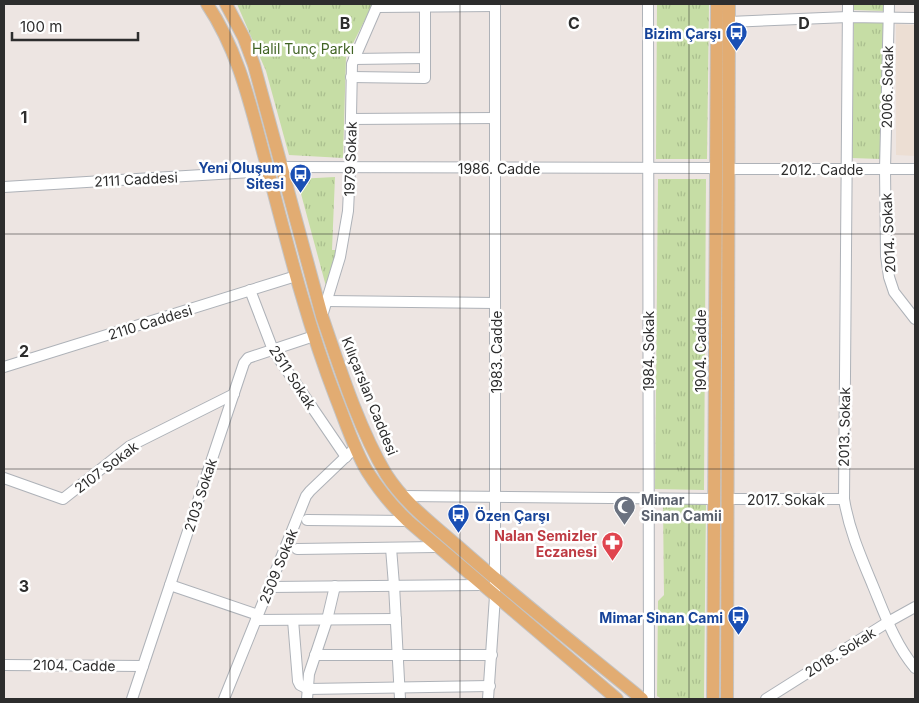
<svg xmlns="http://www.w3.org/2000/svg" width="919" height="703" font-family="Inter,sans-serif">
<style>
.education{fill:#ecded3}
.grass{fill:url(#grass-tufts)}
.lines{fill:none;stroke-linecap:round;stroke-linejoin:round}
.minor-casing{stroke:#aeb2b8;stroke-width:12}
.major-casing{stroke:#c4c4c4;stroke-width:14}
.minor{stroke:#fff;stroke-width:10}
.major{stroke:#e2ac72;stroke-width:12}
.grid{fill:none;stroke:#2d2d2d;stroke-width:1;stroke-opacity:0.55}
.labels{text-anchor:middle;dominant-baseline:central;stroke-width:5;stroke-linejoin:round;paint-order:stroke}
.transit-label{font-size:14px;font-weight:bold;fill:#164399;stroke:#fff;text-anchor:end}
.park-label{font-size:14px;fill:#416424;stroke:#fff}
.street-label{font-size:14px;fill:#2d2d2d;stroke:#fff}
.worship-label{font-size:14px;font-weight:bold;fill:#5b616d;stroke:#fff;text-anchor:start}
.health-label{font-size:14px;font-weight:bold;fill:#be3a42;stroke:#fff;text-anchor:end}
.grid-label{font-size:16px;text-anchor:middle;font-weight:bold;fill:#2d2d2d;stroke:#fff;stroke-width:5;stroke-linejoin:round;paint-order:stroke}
</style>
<defs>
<pattern id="grass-tufts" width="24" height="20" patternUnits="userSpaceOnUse" patternTransform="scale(1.25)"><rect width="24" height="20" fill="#c6dda5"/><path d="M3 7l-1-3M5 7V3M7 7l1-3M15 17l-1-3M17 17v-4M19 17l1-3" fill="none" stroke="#aabe8e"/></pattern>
</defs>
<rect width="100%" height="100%" fill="#ede5e2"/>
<path class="education" d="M896,24l19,1v131l-19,-1z"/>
<g class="grass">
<path d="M237,4h136l-27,53 -3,101 -54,-3 -23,-84z"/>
<path d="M657,4h52l-2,155h-51z"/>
<path d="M854,4h31v7l-31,-1z"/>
<path d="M854,22l29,1 -3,136 -29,-1z"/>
<path d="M335,177l-3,73h5l-10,40 -30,-111z"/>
<path d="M658,179h48l-2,311 -49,-1z"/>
<path d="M663,503h43l-2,196h-42l-5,-3 1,-95 6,-6z"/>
</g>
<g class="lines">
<defs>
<g id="minor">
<path d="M648,4l1,695"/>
<path d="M848,4l-4,495c5,31 17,58 29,87 12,29 22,58 42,82"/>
<path d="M889,4l-4,165 1,87 3,21 5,15 21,27"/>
<path d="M377,7l118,-1"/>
<path d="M729,22l119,-5 67,1"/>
<path d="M354,59l71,-1v-52"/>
<path d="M351,77l74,1v-20"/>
<path d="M351,119l144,-1"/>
<path d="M282,167l434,1"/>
<path d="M729,169h186"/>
<path d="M4,187l264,-16"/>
<path d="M250,290l23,60 73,107"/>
<path d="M327,301l168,2"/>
<path d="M322,316l18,-59 8,-46 2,-43 2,-104 26,-60"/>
<path d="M4,367l292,-91"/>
<path d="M4,478l59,21 67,-53 104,-52"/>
<path d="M403,496l311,3"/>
<path d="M728,499h116"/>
<path d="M307,520l101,1"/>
<path d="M391,548l3,37 6,114"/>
<path d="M297,549l139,-2"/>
<path d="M170,585l88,30"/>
<path d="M270,587l211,-2"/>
<path d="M256,620l140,-1"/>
<path d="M293,620l5,61 2,4 8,4 182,-3"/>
<path d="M315,655h177"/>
<path d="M4,665l139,1"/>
<path d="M132,699l112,-336 4,-5 66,-22"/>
<path d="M224,699l82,-203 4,-5 45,-43"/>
<path d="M307,699l2,-25 18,-54 8,-34"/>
<path d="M488,699l7,-103v-592"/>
<path d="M766,699l122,-77 27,-15"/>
</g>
<g id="major">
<path d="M207,4c32,48 43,100 58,155 21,80 41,162 71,239 10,25 18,51 31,73 12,19 25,35 41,50l209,178"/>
<path d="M226,4l18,34 10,27 68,251c17,50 37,113 64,158 19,30 49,52 75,75 59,52 120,100 181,150"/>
<path d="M713,699l4,-695"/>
<path d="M727,699l2,-695"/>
</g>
</defs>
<use href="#minor" class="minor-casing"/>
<use href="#major" class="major-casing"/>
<use href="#minor" class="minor"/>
<use href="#major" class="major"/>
</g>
<path class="grid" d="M230,4v695M460,4v695M689,4v695M4,234h911M4,469h911"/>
<defs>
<symbol id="bus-pin" viewBox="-11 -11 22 30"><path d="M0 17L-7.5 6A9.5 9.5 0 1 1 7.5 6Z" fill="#1a4fb4" stroke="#fff"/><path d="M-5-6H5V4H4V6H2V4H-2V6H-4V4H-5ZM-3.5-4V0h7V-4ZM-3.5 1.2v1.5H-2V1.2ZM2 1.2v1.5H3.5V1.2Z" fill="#fff"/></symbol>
<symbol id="mosque-pin" viewBox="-11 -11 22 30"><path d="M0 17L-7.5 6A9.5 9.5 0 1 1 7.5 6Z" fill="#6b7280" stroke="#fff"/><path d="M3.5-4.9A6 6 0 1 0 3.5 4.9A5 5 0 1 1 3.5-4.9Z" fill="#fff"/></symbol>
<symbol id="pharmacy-pin" viewBox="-11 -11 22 30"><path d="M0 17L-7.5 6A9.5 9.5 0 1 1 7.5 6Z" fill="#e0444e" stroke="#fff"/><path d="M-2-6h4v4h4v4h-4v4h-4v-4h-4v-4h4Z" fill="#fff"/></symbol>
</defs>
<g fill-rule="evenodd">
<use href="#bus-pin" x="724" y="20" width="25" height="34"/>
<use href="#bus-pin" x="288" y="162" width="25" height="34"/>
<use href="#mosque-pin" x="612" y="494" width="25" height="34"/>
<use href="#bus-pin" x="446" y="502" width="25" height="34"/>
<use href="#pharmacy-pin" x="600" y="530" width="25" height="34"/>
<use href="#bus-pin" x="726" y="604" width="25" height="34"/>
</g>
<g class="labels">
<g class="transit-label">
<text x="721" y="33">Bizim Çarşı</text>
<text x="284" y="167">Yeni Oluşum<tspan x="284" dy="16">Sitesi</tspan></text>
<text x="475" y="515" text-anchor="start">Özen Çarşı</text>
<text x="723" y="617">Mimar Sinan Cami</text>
</g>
<g class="park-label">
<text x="303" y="48">Halil Tunç Parkı</text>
</g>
<g class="street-label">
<text transform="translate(887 87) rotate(-89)">2006. Sokak</text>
<text transform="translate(350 159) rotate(-88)">1979 Sokak</text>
<text x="499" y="168">1986. Cadde</text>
<text x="822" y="169">2012. Cadde</text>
<text transform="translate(136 179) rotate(-3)">2111 Caddesi</text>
<text transform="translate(888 233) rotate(-93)">2014. Sokak</text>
<text transform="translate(150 322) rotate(-17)">2110 Caddesi</text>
<text transform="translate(648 351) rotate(-90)">1984. Sokak</text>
<text transform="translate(700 351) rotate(-90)">1904. Cadde</text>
<text transform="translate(496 352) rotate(-90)">1983. Cadde</text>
<text transform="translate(293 377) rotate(57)">2511 Sokak</text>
<text transform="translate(370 396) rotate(68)">Kılıçarslan Caddesi</text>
<text transform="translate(844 427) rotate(-89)">2013. Sokak</text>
<text transform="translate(106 467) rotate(-37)">2107 Sokak</text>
<text transform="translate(200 495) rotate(-72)">2103 Sokak</text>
<text x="786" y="499">2017. Sokak</text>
<text transform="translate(278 566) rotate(-68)">2509 Sokak</text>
<text transform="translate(840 652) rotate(-32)">2018. Sokak</text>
<text transform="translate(74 665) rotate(1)">2104. Cadde</text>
</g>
<g class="worship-label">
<text x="641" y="499">Mimar<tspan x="641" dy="16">Sinan Camii</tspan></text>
</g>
<g class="health-label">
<text x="597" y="535">Nalan Semizler<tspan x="597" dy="16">Eczanesi</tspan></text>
</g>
</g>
<g class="grid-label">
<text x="345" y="29">B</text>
<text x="574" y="29">C</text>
<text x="804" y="29">D</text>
<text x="24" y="123">1</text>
<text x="24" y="357">2</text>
<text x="24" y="592">3</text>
</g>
<rect width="919" height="703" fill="none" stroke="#2d2d2d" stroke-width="10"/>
<path d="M12 32v8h126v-8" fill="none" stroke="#2d2d2d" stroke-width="2.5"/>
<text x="20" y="32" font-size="15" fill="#2d2d2d" stroke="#ffffff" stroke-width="4" paint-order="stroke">100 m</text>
</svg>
